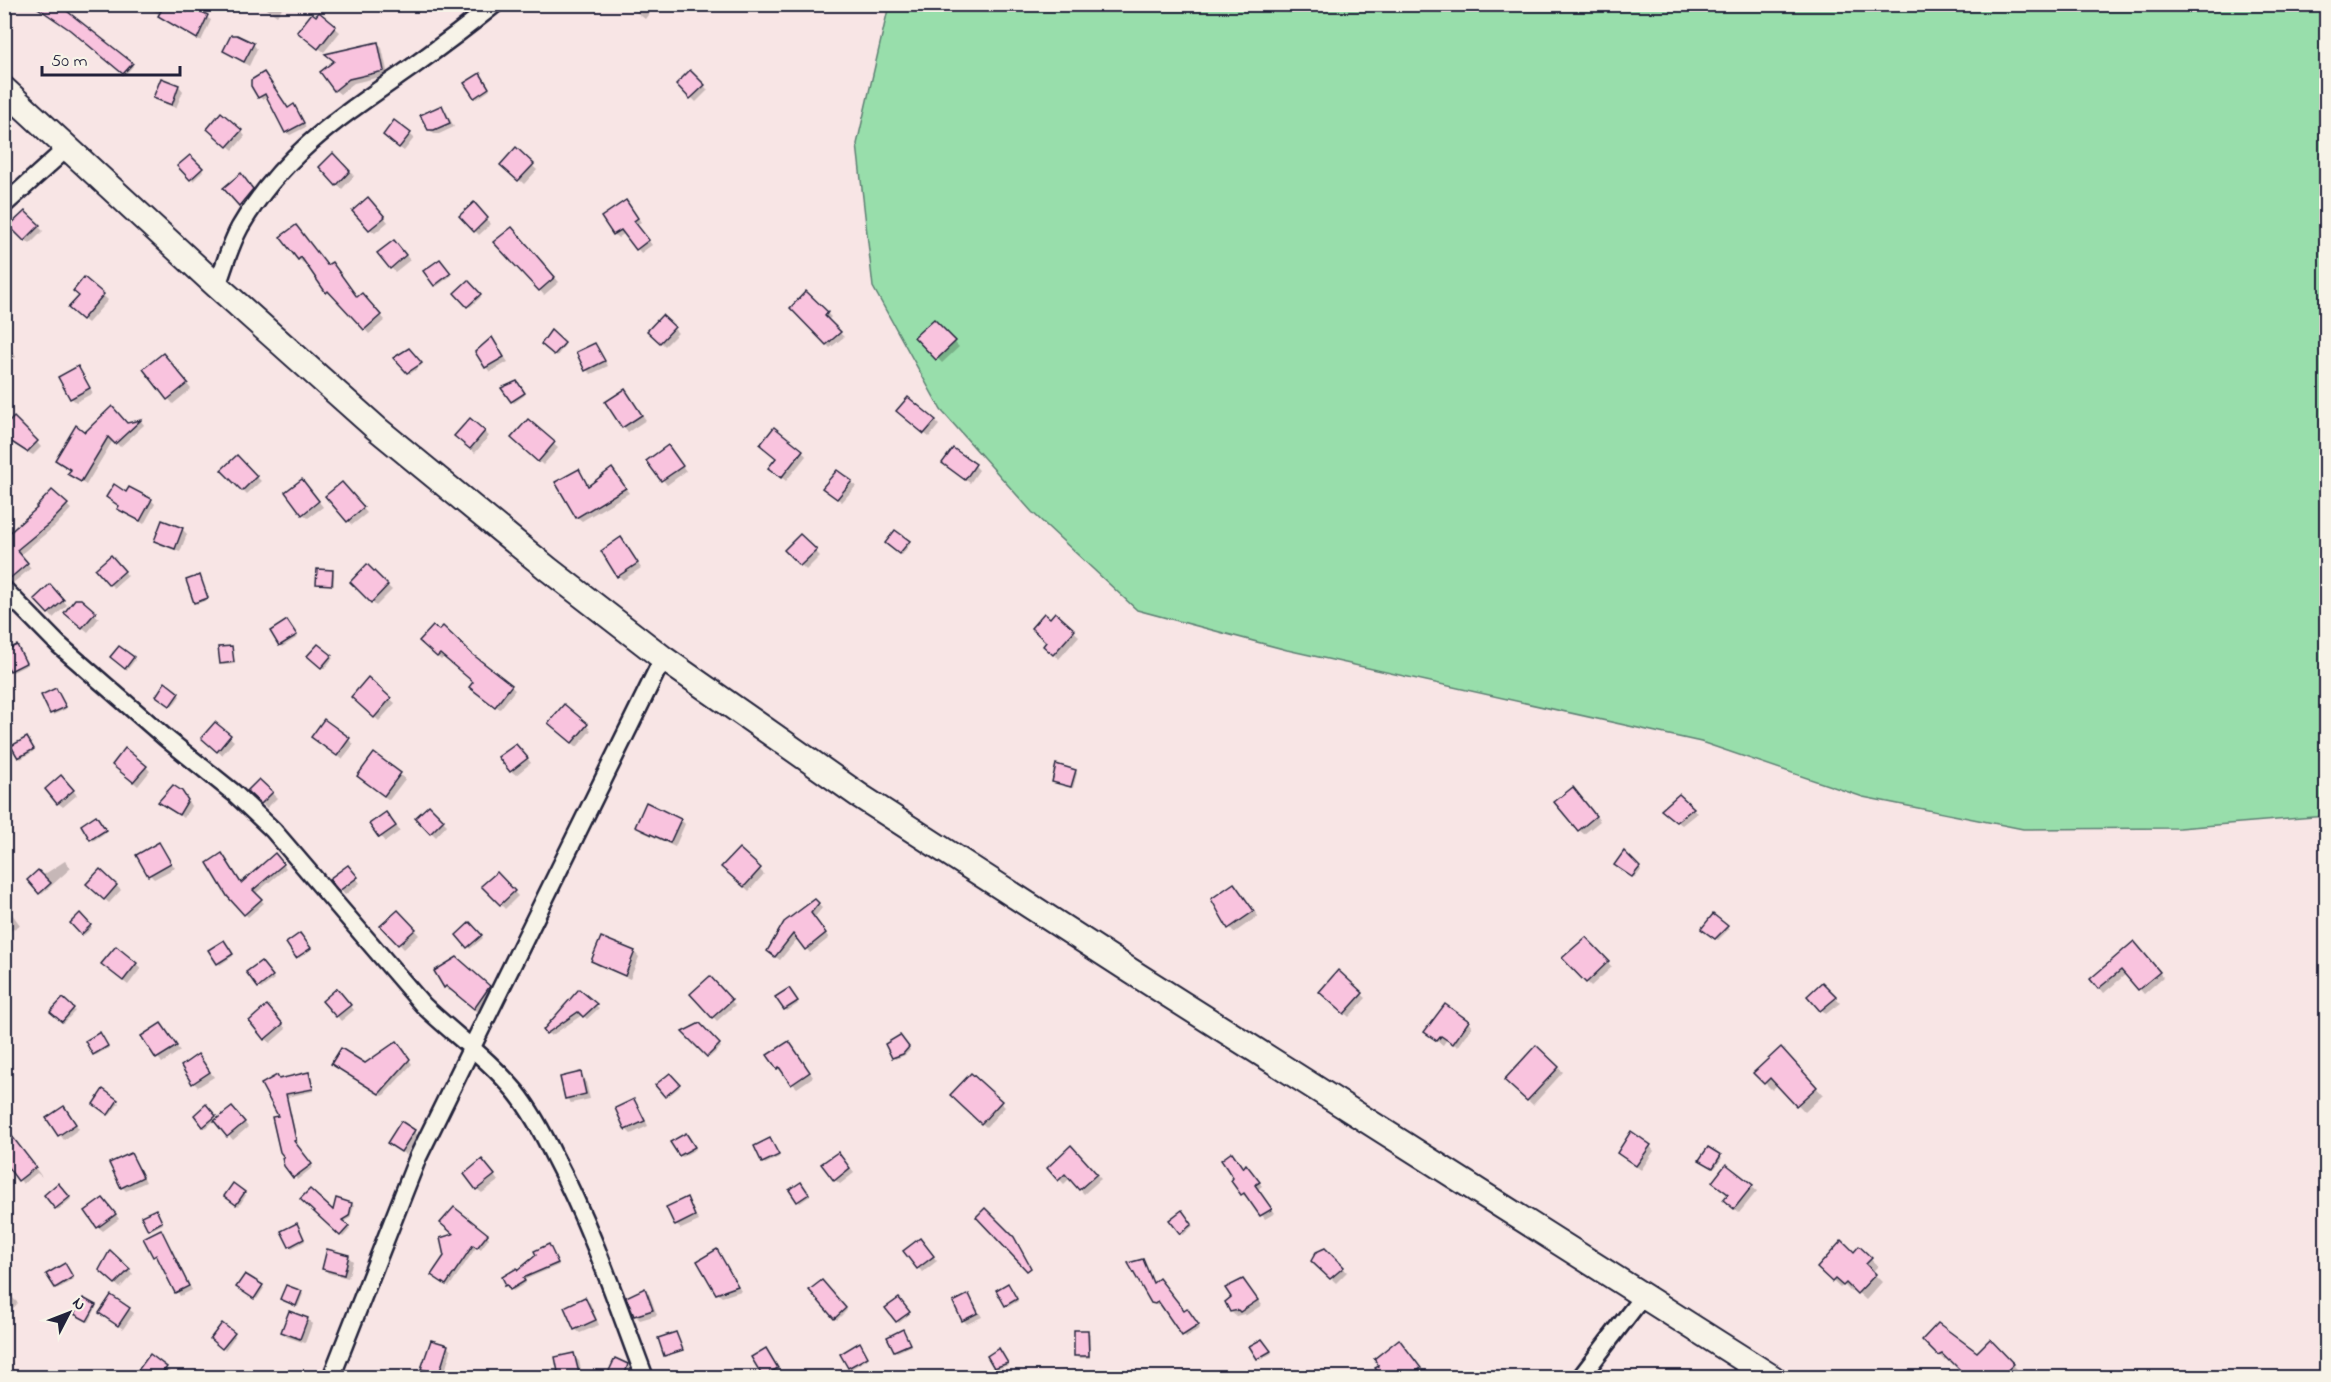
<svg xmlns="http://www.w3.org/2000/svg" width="2331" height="1382" font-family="'Indie Flower',sans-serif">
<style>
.green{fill:#98deab;stroke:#5d8073;stroke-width:1.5}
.shadow{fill:#0003}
.building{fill:#f9c3de;stroke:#22223b;stroke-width:1.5}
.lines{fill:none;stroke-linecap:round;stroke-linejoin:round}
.street-casing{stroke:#22223b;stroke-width:21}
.secondary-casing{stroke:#22223b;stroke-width:28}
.street{stroke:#f7f3e8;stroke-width:16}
.secondary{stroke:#f7f3e8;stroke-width:24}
</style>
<rect width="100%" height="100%" fill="#f8e5e5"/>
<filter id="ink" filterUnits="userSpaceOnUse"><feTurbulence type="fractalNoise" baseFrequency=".0167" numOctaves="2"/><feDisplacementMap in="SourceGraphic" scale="12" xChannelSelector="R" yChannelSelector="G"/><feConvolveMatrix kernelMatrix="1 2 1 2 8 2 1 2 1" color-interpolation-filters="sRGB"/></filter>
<g filter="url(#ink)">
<path class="green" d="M889,5h1437v811l-147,12 -156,1 -160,-32 -162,-55 -414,-92 -150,-40 -105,-98 -91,-102 -68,-123 -16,-143z"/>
<g class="shadow">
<path d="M143,4h40l28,16 -10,21z"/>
<path d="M260,4h25l-8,12z"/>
<path d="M626,4h30l-11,15z"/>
<path d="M319,14l21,18 -16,20 -21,-16z"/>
<path d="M73,32l59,32 1,2 -8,9z"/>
<path d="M253,44l4,5 -8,17 -24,-15z"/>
<path d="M377,44l5,4 6,27 -34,8 -14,11 -5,-4z"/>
<path d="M690,72l18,18 -12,12 -18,-18z"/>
<path d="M264,74l24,35 6,-3 3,3 9,18 -16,8 -4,-3 -18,-35 -5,3 -4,-3z"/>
<path d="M481,77l9,13 -13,9 -2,-2z"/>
<path d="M179,86l4,5 -7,17 -16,-6 -5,-5z"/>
<path d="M441,106l5,5 8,16 -15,7h-5l-5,-5z"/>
<path d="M241,131l4,5 -12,14 -20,-17z"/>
<path d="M410,134l4,4 -10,13 -15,-11z"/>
<path d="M516,150l21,20 -13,14 -22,-20z"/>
<path d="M333,155l21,21 -12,13 -21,-22z"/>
<path d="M190,157l13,14 -10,10 -13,-15z"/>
<path d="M245,179l12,15 -12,15 -19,-20z"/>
<path d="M626,201l15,21 -4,3 15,20 -11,8 -16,-20 -7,5 -4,-4z"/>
<path d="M373,204l15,18 -13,11 -5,-4z"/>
<path d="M473,205l18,19 -12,11 -18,-19z"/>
<path d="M25,213l18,18 -13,13 -19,-18z"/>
<path d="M516,233l43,49 -15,13 -48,-53z"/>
<path d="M282,237l46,30 4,-3 26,34 8,1 19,21 -16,14 -35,-39 -2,1 -5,-4 -22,-31 -2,2 -4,-4z"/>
<path d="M398,246l12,14 -15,12 -4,-4z"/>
<path d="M442,263l9,13 -14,10 -2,-1z"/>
<path d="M85,279l23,21 -20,23 -13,-11z"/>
<path d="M468,282l13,15 -11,10 -14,-14z"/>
<path d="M806,293l25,24 -4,4 17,16 -14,11 -38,-40z"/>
<path d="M4,297l6,10 -6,3z"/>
<path d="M662,317l16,16 -13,13 -16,-15z"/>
<path d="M934,321l25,26 -17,16 -25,-26z"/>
<path d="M552,332l13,13 -8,11 -14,-13z"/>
<path d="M492,339l16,23 -18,10 -4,-5z"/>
<path d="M7,343l9,14 -10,6 -2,-2v-17z"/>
<path d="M595,344l13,22 -17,8 -4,-4z"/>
<path d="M409,349l13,16 -12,9 -15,-16z"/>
<path d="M167,360l24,29 -18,15 -28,-34z"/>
<path d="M78,368l15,25 -17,9 -5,-4z"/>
<path d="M518,385l7,10 -11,8 -2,-2z"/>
<path d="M625,391l21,29 -18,12 -21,-29z"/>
<path d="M903,416l32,5 4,4 -10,12z"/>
<path d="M4,417l7,5 3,-3 27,28 -8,8 -18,-10 -11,-10z"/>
<path d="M141,421l3,4 -24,22 -7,-7 -27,45 -17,-11 3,-3 13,-37z"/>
<path d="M528,421l30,27 -15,17 -25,-23z"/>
<path d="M484,432l5,4 -14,17 -14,-12z"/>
<path d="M802,451l4,5 -20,25 -11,-9 3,-13z"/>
<path d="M672,452l14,19 -19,14 -19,-24z"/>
<path d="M237,457l24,24 -14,13 -24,-24z"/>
<path d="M975,466l4,4 -9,13 -21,-15z"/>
<path d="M612,470l17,23 -47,28 -5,-4 2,-46 10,15z"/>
<path d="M837,472l19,14 -14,16 -14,-10z"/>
<path d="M306,485l17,22 -15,11 -5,-4z"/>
<path d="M346,489l21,24 -15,12 -4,-4z"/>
<path d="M52,492l19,17 -16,17 -35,29 11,13 -18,15 -9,-10 2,-35 34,-30z"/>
<path d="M127,494l24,6 4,4 -11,20 -25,-15z"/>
<path d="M182,529l5,5 -7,18 -19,-7 -5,-4z"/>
<path d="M896,532l14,12 -8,11 -15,-12z"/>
<path d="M800,536l20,20 -14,14 -20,-20z"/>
<path d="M625,544l16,24 -18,12 -4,-4z"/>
<path d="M115,561l13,15 -14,12 -4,-4z"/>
<path d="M367,566l25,24 -16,16 -24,-24z"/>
<path d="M332,572l2,2v12l-16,-3z"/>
<path d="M200,577l9,22 -12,5 -2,-2z"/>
<path d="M55,591l12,14 -14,13 -17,-19z"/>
<path d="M80,601l19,17 -11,14 -18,-15z"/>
<path d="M1055,615l24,21 -20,23 -14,-13 3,-4 2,-22z"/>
<path d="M289,624l9,13 -16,10 -10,-16z"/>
<path d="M421,641l50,14 44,35 -15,19 -25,-18v-9l-30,-26 -4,4z"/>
<path d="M318,646l15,12 -9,11 -15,-13z"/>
<path d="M17,647l10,18 -14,7 -2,-2z"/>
<path d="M232,648l3,16 -12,1 -2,-2z"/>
<path d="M112,657l21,1 2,2 -8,10z"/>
<path d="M368,679l27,24 -16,18 -26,-24z"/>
<path d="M57,691l9,18 -13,6 -10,-19z"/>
<path d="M178,694l2,2 -8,11 -12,-10z"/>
<path d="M564,706l27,24 -14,17 -23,-20z"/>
<path d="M324,721l30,23 -12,15 -25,-18z"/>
<path d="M215,724l19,17 -12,14 -14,-12z"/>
<path d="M28,741l6,10 -13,8 -2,-2z"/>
<path d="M521,750l10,13 -15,12 -5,-4z"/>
<path d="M374,755l31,24 -16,21 -26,-20z"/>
<path d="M146,767l4,4 -12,15 -20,-17z"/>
<path d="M1075,771l2,2 -4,15 -20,-7z"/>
<path d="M259,781l18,17 -10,10 -18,-17z"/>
<path d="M65,782l12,13 -14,12 -5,-4z"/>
<path d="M1577,793l23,28 -16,13 -5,-4z"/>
<path d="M1679,796l18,17 -15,12 -14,-10z"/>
<path d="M186,798l5,8 -7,12 -24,-16z"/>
<path d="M429,807l18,18 -11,12 -19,-19z"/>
<path d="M4,811l8,8 -8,6z"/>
<path d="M386,813l14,18 -15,11 -14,-18z"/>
<path d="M98,819l8,13 -13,9 -1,-2z"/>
<path d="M681,820l4,4 -10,23 -34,-16 -4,-4z"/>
<path d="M159,843l16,25 -21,11 -4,-4z"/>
<path d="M739,850l25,24 -15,17 -26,-24z"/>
<path d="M1625,853l16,17 -6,8 -17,-12z"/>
<path d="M278,859l8,9 -31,26 9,9 -16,14 -20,-22z"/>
<path d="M65,861l6,7 -29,26 -11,-11z"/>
<path d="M349,869l11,14 -15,12 -14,-16z"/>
<path d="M100,871l21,19 -12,13 -17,-15z"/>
<path d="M497,874l21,22 -13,13 -21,-23z"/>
<path d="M1234,885l24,31 -24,17 -21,-33z"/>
<path d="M815,901l7,7 -8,10 15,20 -19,15 -12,-15 -18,22 -7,-5z"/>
<path d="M4,903l16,22 -16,10z"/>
<path d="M398,912l21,23 -15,14 -21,-23z"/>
<path d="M80,915l12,13 -8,7 -12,-12z"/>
<path d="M1713,916l16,13 -11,11 -15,-12z"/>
<path d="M470,924l13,14 -13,11 -12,-14z"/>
<path d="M302,937l9,13 -12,8 -2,-1z"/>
<path d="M602,939l33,14 4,4 -9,22 -33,-14 -4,-4z"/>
<path d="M1586,939l26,28 -21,19 -26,-27z"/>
<path d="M226,944l7,12 -13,9 -1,-2z"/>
<path d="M116,948l25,20 -13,17 -20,-16z"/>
<path d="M2138,948l25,29 -19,17 -18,-20 -22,19 -12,-14z"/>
<path d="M261,963l13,16 -13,10 -12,-16z"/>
<path d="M436,972l53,15 4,4 -15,21 -27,-23 -3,2z"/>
<path d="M1338,973l28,25 -17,19 -24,-21z"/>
<path d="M710,978l25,27 -18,16 -25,-27z"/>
<path d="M1822,984l18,19 -14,11 -17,-18z"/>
<path d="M579,991l20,17 -12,11 -5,-4 -31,21 -6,-6z"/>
<path d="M791,992l7,12 -11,7 -2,-2z"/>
<path d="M342,995l12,15 -13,11 -4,-5z"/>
<path d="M63,1000l12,11 -11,12 -12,-11z"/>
<path d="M272,1012l14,17 -16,14 -5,-4z"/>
<path d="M1468,1022l4,5 -14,20 -11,-8 -4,6 -12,-9z"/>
<path d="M161,1024l19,27 -18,12 -19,-26z"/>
<path d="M700,1025l21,22 -12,11 -24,-25z"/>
<path d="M102,1036l7,12 -13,7 -2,-1z"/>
<path d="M902,1038l8,12 -5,5 -10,4 -2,-2z"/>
<path d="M400,1047l12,17 -29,32 -46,-29 28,-2z"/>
<path d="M793,1047l20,30 -16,11 -19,-20z"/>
<path d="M1536,1047l27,25 -30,33 -27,-25z"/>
<path d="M198,1056l16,21 -16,10 -4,-4z"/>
<path d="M1788,1056l35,39 -18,17 -27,-28 -6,6 -17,-17z"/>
<path d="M308,1073l3,3 3,15 -27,6 11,46 -2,1 17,23 -16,13 -11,-23 -5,-40 -1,-37z"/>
<path d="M580,1074l5,5 5,20 -19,4 -4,-4 -5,-21z"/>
<path d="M670,1075l10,12 -13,10 -10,-12z"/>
<path d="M971,1075l34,32 -19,20 -34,-32z"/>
<path d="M117,1101l2,2 -9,12 -13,-10z"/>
<path d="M634,1101l5,5 9,20 -17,8 -5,-5z"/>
<path d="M206,1106l12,14 19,-7 11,14 -15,13 -18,-20 -9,8 -10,-13z"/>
<path d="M68,1113l11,16 -15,11 -16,-21z"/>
<path d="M414,1131l4,5 -12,19 -17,-12z"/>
<path d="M688,1137l8,12 -14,8 -10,-14z"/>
<path d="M14,1139l28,38 -5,-4 -14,11 -15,-20z"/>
<path d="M772,1142l7,15 -14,7 -9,-17z"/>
<path d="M1650,1146l4,5 -13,19 -18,-13z"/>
<path d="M1071,1147l30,32 -17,15 -14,-16 -6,6 -15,-16z"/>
<path d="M130,1154l5,5 11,23 -20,9 -4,-4z"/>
<path d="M1720,1156l2,2 -7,10 -14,-9z"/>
<path d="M842,1158l12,15 -14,11 -5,-4z"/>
<path d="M487,1166l11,15 -16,12 -5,-4z"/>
<path d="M1726,1166l31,25 -18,22 -10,-9z"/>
<path d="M1243,1169l6,1 13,16 -4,3 17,24 -10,6 -17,-23 -2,1 -4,-3z"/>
<path d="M58,1185l13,14 -13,11 -12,-14z"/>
<path d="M234,1185l12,10 -7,11 -13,-10z"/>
<path d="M803,1186l7,10 -10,7 -2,-2z"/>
<path d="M303,1199l30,14 19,-9 2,2 -4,12 -7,4 7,7 -7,8z"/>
<path d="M686,1199l13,22 -18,8 -5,-4z"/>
<path d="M108,1204l11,15 -16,12 -5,-4z"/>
<path d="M158,1213l5,11 -12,6 -2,-1z"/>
<path d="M1181,1213l12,13 -10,9 -12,-14z"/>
<path d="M298,1227l7,14 -13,7 -2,-2z"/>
<path d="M161,1231l31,59 -12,6 -20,-37 -2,1 -4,-4z"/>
<path d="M456,1235h31l2,3 -8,11 -4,-3 -28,41 -13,-10z"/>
<path d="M924,1245l13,16 -14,11 -5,-4z"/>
<path d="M549,1246l10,19 -35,15 2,3 -13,8 -4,-5h-3l1,-4z"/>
<path d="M1859,1249l19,17 -6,6 10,10 -16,18 -12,-11 -3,3 -7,-7 -4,3 -21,-20 35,-14z"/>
<path d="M1325,1250l22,22 -11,11 -23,-22z"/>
<path d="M717,1251l24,40 -19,6 -5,-4z"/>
<path d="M111,1253l22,21 -13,14 -19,-18z"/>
<path d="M348,1257l5,4 -5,17 -20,-5 -5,-5z"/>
<path d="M1142,1261l12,23 30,28 6,1 10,15 -14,10 -24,-35 -4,3 -6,-4z"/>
<path d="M66,1267l8,12 -16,10 -10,-14z"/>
<path d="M246,1276l18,12 -7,11 -17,-11z"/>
<path d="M822,1282l25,28 -10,10 -25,-30z"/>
<path d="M1247,1285l15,20 -17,11 -1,-2 -8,2 -5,-4z"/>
<path d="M1010,1287l8,14 -10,6 -2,-2z"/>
<path d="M4,1290l14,13 -13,14h-1z"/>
<path d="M645,1290l4,4 8,21 -17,5 -5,-5z"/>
<path d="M301,1292l2,2 -5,13 -16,-8z"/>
<path d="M969,1296l13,21 -15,7 -4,-4z"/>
<path d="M112,1297l22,16 -11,16 -17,-12z"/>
<path d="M585,1299l5,4 9,22 -19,8 -5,-4z"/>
<path d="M898,1300l12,14 -11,9 -12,-15z"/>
<path d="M95,1307l1,1 -7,14 -11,-6z"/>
<path d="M290,1312l18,7 4,5 -7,19 -18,-6 -4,-5z"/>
<path d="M2326,1316v13l-7,-7z"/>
<path d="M222,1325l13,11 -10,14 -13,-11z"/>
<path d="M1088,1332l2,2v24h-12l-2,-2z"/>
<path d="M904,1333l7,13 -14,6 -2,-2z"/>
<path d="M1924,1340l53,14 13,-12 27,27 -8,9h-39l-14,-15 -8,-5 -4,2z"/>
<path d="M1261,1341l11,12 -12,7 -2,-2z"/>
<path d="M447,1346l4,5 -8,27 -15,-5 -5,-4z"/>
<path d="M861,1346l7,13 -17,10 -2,-2z"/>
<path d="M1404,1346l21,27 -6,5h-29l-14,-19z"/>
<path d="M1001,1352l8,13 -12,4 -1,-2z"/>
<path d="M770,1355l11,18 -7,5h-8l-1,-2z"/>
<path d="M574,1357l5,4 4,17h-23l-2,-13z"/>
<path d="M616,1360l14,8 -4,10h-8l-8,-5z"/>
<path d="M166,1368l4,4 -4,6 -31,-2z"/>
<path d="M983,1371l5,7h-16z"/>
</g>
<g class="building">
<path d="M32,4h26l75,59 -10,11 -53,-44z"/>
<path d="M165,4h10l12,8 3,-6 18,9 -11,24 -39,-23z"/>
<path d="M319,12l17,14 -18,23 -21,-17 15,-19 4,3z"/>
<path d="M231,35h6l17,8 -10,19 -21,-11z"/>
<path d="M378,42l6,29 -35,8 -15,12 -14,-19 14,-11 -9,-7z"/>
<path d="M690,70l15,15 -15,14 -14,-15z"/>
<path d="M264,72l24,36 6,-4 10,19 -19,10 -20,-39 -7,4 -7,-12v-6z"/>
<path d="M480,73l9,15 -15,10 -10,-15z"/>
<path d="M161,78l18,7 -7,20 -19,-7z"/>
<path d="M442,105l8,18 -16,7h-6l-8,-15z"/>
<path d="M221,112l21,18 -15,17 -20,-18z"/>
<path d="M394,120l17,13 -12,15 -16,-13z"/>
<path d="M516,147l18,17 -16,17 -18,-16z"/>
<path d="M333,153l17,18 -14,15 -17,-19z"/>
<path d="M190,155l13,13 -13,12 -13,-14z"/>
<path d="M241,173l12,16 -14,17 -16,-18z"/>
<path d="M368,197l17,20 -16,13 -17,-19z"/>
<path d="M626,200l12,18 -4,3 15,19 -13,10 -15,-20 -8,5 -12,-18z"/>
<path d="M474,202l14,16 -14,14 -15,-16z"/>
<path d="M25,211l15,14 -16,16 -15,-15z"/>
<path d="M296,225l31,40 5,-3 25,35 5,-4 19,22 -17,15 -36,-39 -2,2 -25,-36 -3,3 -18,-23z"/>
<path d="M512,227l43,50 -16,14 -46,-49z"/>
<path d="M394,240l12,15 -16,14 -13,-16z"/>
<path d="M440,259l11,14 -17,13 -11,-15z"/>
<path d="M84,277l20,17 -22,26 -14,-12 11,-12 -6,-5z"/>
<path d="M468,280l13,14 -14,13 -13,-14z"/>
<path d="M806,291l22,21 -3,4 16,16 -15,13 -36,-37z"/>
<path d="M662,315l13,12 -15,16 -13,-12z"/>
<path d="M934,319l22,22 -20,19 -22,-23z"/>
<path d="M551,330l14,13 -11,12 -13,-11z"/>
<path d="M492,337l12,20 -19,11 -10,-16z"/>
<path d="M595,343l10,18 -20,10 -9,-19z"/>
<path d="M409,348l13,15 -15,10 -14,-15z"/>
<path d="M163,353l25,30 -21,17 -24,-31z"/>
<path d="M78,366l12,22 -20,11 -12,-22z"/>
<path d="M517,381l8,12 -14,9 -10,-14z"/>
<path d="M625,389l17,26 -20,13 -17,-26z"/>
<path d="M908,397l28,23 -12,14 -28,-23z"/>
<path d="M112,406l15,17 14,-3 -26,24 -7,-7 -27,45 -14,-8 4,-4 -16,-10 21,-35 9,7z"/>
<path d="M14,417l24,24 -11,11 -23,-15v-10z"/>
<path d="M470,418l15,13 -15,18 -16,-13z"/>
<path d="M528,419l27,23 -17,20 -27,-24z"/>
<path d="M774,427l29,23 -22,28 -13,-10 8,-10 -16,-13z"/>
<path d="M668,445l15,21 -22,15 -15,-20z"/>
<path d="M953,448l23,16 -11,16 -23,-17z"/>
<path d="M237,455l20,21 -15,15 -21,-21z"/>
<path d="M612,468l14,20 -50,30 -21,-36 24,-13 9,17z"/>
<path d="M837,470l15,11 -15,18 -15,-11z"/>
<path d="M302,479l17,22 -17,14 -17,-23z"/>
<path d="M342,482l22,25 -17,15 -22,-26z"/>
<path d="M114,484l12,8 3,-5 23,12 -12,22 -23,-12 2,-3 -13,-9z"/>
<path d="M52,490l16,14 -17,18 -34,28 11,13 -20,17 -4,-1v-44l2,1 31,-28 -1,-1z"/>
<path d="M162,520l21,8 -8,21 -21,-8z"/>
<path d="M895,530l15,11 -11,13 -14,-11z"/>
<path d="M800,534l17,16 -17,16 -16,-16z"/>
<path d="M621,537l17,26 -21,14 -16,-26z"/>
<path d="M111,555l14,16 -16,14 -14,-16z"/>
<path d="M367,564l21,21 -17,18 -21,-21z"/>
<path d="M317,569l16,1 -1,15 -16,-1z"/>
<path d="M200,575l8,23 -14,5 -8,-23z"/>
<path d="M50,584l14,16 -16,14 -14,-15z"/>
<path d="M75,599h6l15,13 -14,16 -18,-15z"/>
<path d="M1055,612l20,18 -22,25 -10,-9 3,-4 -15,-14 13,-15 6,5z"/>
<path d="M287,620l10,15 -18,11 -9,-15z"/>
<path d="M433,626l6,4 4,-4 29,28 40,31 -17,22 -26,-20 4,-5 -33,-28 -3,3 -18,-16z"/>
<path d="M318,644l14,11 -11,13 -14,-12z"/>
<path d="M17,645l9,18 -16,8 -6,-10v-10z"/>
<path d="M119,646l15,11 -9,12 -15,-12z"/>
<path d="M232,646l2,16 -14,2 -2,-17z"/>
<path d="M368,677l23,21 -17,20 -23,-21z"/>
<path d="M165,682l14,11 -9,13 -14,-10z"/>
<path d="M56,688l10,19 -16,7 -9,-19z"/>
<path d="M564,704l24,20 -16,19 -24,-20z"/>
<path d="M324,719l26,19 -13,18 -26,-19z"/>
<path d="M215,722l16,13 -14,17 -16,-14z"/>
<path d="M27,737l7,12 -16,9 -7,-12z"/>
<path d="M516,744l12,14 -18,14 -12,-15z"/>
<path d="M125,748l22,18 -14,16 -21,-17z"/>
<path d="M374,753l27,20 -17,23 -27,-20z"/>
<path d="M1056,764l20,6 -5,17 -19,-5z"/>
<path d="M61,775l13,15 -17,14 -12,-15z"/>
<path d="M259,779l14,13 -12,12 -14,-13z"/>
<path d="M173,785l9,6 6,9 -9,15 -21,-13z"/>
<path d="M1573,787l23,29 -18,15 -24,-29z"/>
<path d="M1679,794l15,14 -18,14 -15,-12z"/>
<path d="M646,802l35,17 -11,24 -35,-16z"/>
<path d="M429,805l15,15 -14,14 -15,-16z"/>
<path d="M386,812l10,14 -17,12 -10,-14z"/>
<path d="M96,815l10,15 -16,10 -9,-15z"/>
<path d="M159,842l12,21 -23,13 -12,-21z"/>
<path d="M739,848l22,20 -17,19 -23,-20z"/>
<path d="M1624,851l16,16 -8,10 -18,-12z"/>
<path d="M222,853l19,30 34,-30 9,11 -31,26 9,9 -18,16 -17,-19 -20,-33z"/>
<path d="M348,865l10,12 -19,14 -10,-12z"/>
<path d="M100,869l17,16 -13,15 -18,-16z"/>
<path d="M38,870l13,13 -12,11 -12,-14z"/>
<path d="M497,872l18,19 -15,14 -19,-19z"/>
<path d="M1234,883l20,28 -26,18 -17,-30z"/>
<path d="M815,899l4,4 -8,10 15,20 -21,17 -12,-16 -18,23 -8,-6 17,-29z"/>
<path d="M398,910l18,19 -18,16 -18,-19z"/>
<path d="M80,913l11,12 -10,10 -11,-12z"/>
<path d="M1713,914l15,12 -13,13 -14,-10z"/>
<path d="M470,922l12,13 -15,13 -11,-13z"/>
<path d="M300,933l11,15 -15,10 -10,-15z"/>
<path d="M601,937l34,14 -10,25 -34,-15z"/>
<path d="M1586,937l23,24 -23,22 -24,-25z"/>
<path d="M224,940l9,14 -16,10 -9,-14z"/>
<path d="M2134,941l26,31 -22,18 -17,-20 -23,19 -8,-10z"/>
<path d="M116,946l21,17 -14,18 -22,-17z"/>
<path d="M457,957l33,29 -16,23 -28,-23 -2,2 -10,-17z"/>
<path d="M261,961l12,15 -15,12 -12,-16z"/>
<path d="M1338,970l25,23 -19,21 -25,-22z"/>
<path d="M710,976l22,24 -20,18 -22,-24z"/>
<path d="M1822,982l15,15 -17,14 -13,-15z"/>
<path d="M337,988l14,17 -15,12 -14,-16z"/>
<path d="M789,988l9,13 -14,9 -9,-13z"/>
<path d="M579,989l18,15 -14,13 -5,-5 -32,22 -3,-4z"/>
<path d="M63,998l11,10 -12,14 -12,-10z"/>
<path d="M1445,1004l24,17 -16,23 -12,-8 -4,5 -13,-9z"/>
<path d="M267,1005l16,19 -19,16 -15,-19z"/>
<path d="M161,1023l16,23 -21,13 -15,-23z"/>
<path d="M700,1023l20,21 -13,13 -25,-25z"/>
<path d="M100,1032l8,14 -15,9 -8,-14z"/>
<path d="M900,1035l9,12 -6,7 -11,4 -7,-14z"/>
<path d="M397,1041l13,18 -31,35 -48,-30 10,-16 24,15z"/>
<path d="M789,1041l21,31 -19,13 -12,-18 -2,2 -10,-14z"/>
<path d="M1536,1045l23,22 -32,34 -23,-21z"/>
<path d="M1781,1047l36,40 -21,19 -26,-28 -6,6 -11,-11z"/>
<path d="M198,1054l12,18 -18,12 -11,-18z"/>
<path d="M309,1072l4,17 -27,5 10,46 -2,1 18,23 -19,14 -9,-12 -2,-8 2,-1 -4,-5 -8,-35 6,-1 -17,-32 16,-9 2,4z"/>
<path d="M581,1072l5,22 -21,5 -5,-22z"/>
<path d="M670,1073l10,11 -15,13 -10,-12z"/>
<path d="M971,1073l31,28 -21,23 -31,-29z"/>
<path d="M103,1089l15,11 -10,15 -15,-11z"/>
<path d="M634,1099l11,22 -20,9 -10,-22z"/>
<path d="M206,1104l10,12 -13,11 -9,-12z"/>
<path d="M64,1106l12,18 -18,12 -12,-18z"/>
<path d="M232,1107l13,15 -18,15 -13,-16z"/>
<path d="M401,1121l14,9 -14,22 -14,-9z"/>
<path d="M4,1126l32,41 -18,14 -14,-19z"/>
<path d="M1631,1131l20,14 -15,21 -19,-13z"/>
<path d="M686,1133l9,14 -16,9 -9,-14z"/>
<path d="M770,1138l9,17 -17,8 -8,-17z"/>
<path d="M1071,1145l26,29 -18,16 -14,-16 -7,7 -11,-13z"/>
<path d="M1708,1147l13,8 -8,13 -14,-8z"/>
<path d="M838,1152l12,16 -16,13 -13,-17z"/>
<path d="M1232,1152l11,16 3,-4 14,18 -5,3 17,24 -12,7 -16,-23 -3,2 -10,-14 2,-3 -12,-18z"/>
<path d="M131,1153l12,24 -22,11 -12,-25z"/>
<path d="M482,1159l13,16 -19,15 -12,-16z"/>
<path d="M1726,1164l27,21 -19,24 -11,-9 5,-6 -16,-12z"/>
<path d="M801,1182l8,12 -12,8 -8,-12z"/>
<path d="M58,1183l12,14 -15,12 -11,-14z"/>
<path d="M233,1183l12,9 -9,13 -12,-9z"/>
<path d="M310,1189l23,21 3,-12 16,5 -3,13 -7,4 7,6 -9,10 -40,-37z"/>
<path d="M687,1197l8,19 -20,10 -9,-19z"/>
<path d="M103,1198l13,16 -19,14 -12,-17z"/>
<path d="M454,1207l34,27 -11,14 -4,-3 -27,40 -15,-10 13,-19 -4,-18 13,-4 -13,-11z"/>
<path d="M985,1208l29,29 17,31 -4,3 -51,-54z"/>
<path d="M156,1209l6,13 -14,8 -7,-14z"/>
<path d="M1182,1210l10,14 -12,10 -11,-14z"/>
<path d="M297,1223l7,16 -15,8 -8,-16z"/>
<path d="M161,1229l28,57 -14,7 -19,-38 -3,2 -10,-19z"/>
<path d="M920,1238l14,18 -17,13 -14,-18z"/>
<path d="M1842,1240l12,12 5,-6 13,12 -6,6 10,10 -19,20 -11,-11 -3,3 -8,-7 -3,3 -15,-14z"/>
<path d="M549,1244l9,19 -35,15 2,3 -15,9 -3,-5 -3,1 1,-3 -3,-6 15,-9 1,2 18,-15 -2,-4z"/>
<path d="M1325,1248l19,19 -14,12 -19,-18 5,-9z"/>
<path d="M327,1249l22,6 -5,20 -22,-6z"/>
<path d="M717,1249l21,37 -22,8 -19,-33z"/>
<path d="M110,1250l20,19 -15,15 -16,-14z"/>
<path d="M1143,1259l10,24 6,-5 25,32 3,-2 12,17 -17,11 -24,-35 -3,3 -4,-1 -23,-40z"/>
<path d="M65,1263l8,14 -18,11 -9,-14z"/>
<path d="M245,1274l18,11 -9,14 -18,-12z"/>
<path d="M1243,1279l15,21 -18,12 -2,-2 -8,2 -5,-10 6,-5 -6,-9z"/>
<path d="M822,1280l24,28 -12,11 -25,-29z"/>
<path d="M1008,1283l9,16 -12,7 -9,-16z"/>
<path d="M286,1285l16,6 -6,15 -16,-7z"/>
<path d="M645,1288l8,22 -19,6 -8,-19z"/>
<path d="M969,1294l9,19 -16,8 -9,-19z"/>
<path d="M111,1295l19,13 -12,18 -19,-13z"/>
<path d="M585,1297l11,23 -22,10 -10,-23z"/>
<path d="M83,1298l13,7 -9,16 -13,-7z"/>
<path d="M899,1298l11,14 -14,10 -11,-14z"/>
<path d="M289,1311l19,7 -8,21 -19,-7z"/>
<path d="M222,1323l13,10 -13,16 -12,-10z"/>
<path d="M1938,1323l39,29 13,-13 24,25 -14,13h-33l-17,-17 -1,1 -7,-7 -4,2 -16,-16z"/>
<path d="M903,1329l7,15 -16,7 -7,-14z"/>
<path d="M1074,1330h14l1,26h-15z"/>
<path d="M676,1332l7,18 -19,6 -6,-18z"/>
<path d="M1262,1339l9,12 -14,8 -8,-13z"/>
<path d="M1399,1339l22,29 -12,9h-27l-7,-9 4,-2 -5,-7z"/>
<path d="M431,1340l17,5 -9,29 -18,-5z"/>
<path d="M860,1342l8,15 -20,11 -8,-14z"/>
<path d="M766,1348l12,20 -15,9 -12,-20z"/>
<path d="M999,1348l9,15 -14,5 -7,-12z"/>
<path d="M574,1353l6,24h-21l-4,-20z"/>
<path d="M150,1354l17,13 -8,10h-26z"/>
<path d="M615,1358l13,6 -4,13h-7l-9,-4z"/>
</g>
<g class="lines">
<defs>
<g id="street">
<path d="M4,205l63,-57"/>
<path d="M217,286c7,-19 13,-41 23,-59 44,-75 102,-111 172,-160 28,-20 56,-41 83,-63"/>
<path d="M4,589l55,56 108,94 67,54 39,37 150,175c30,29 66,54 93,87 16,20 28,43 39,66 37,70 62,146 90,220"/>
<path d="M331,1378l87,-221 245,-499"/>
<path d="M1580,1378l63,-82"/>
</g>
<path id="secondary" d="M4,89l213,197 159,142 172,141 115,89 197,138 274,177 639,405"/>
</defs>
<use href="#street" class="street-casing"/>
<use href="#secondary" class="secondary-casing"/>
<use href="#street" class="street"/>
<use href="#secondary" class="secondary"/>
</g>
</g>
<rect width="2331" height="1382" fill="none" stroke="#f7f3e8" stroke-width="24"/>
<rect x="12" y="12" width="2307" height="1358" fill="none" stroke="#22223b" stroke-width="2" filter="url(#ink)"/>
<g transform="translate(69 1313) rotate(48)" stroke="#f7f3e8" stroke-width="4.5" paint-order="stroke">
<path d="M0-4.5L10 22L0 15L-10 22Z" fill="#22223b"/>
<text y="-9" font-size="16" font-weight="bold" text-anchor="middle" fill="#22223b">N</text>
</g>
<path d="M42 66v9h138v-9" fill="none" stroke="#22223b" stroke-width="3"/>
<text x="51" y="66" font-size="18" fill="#22223b" stroke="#f7f3e8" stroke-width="4.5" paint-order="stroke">50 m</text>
</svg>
